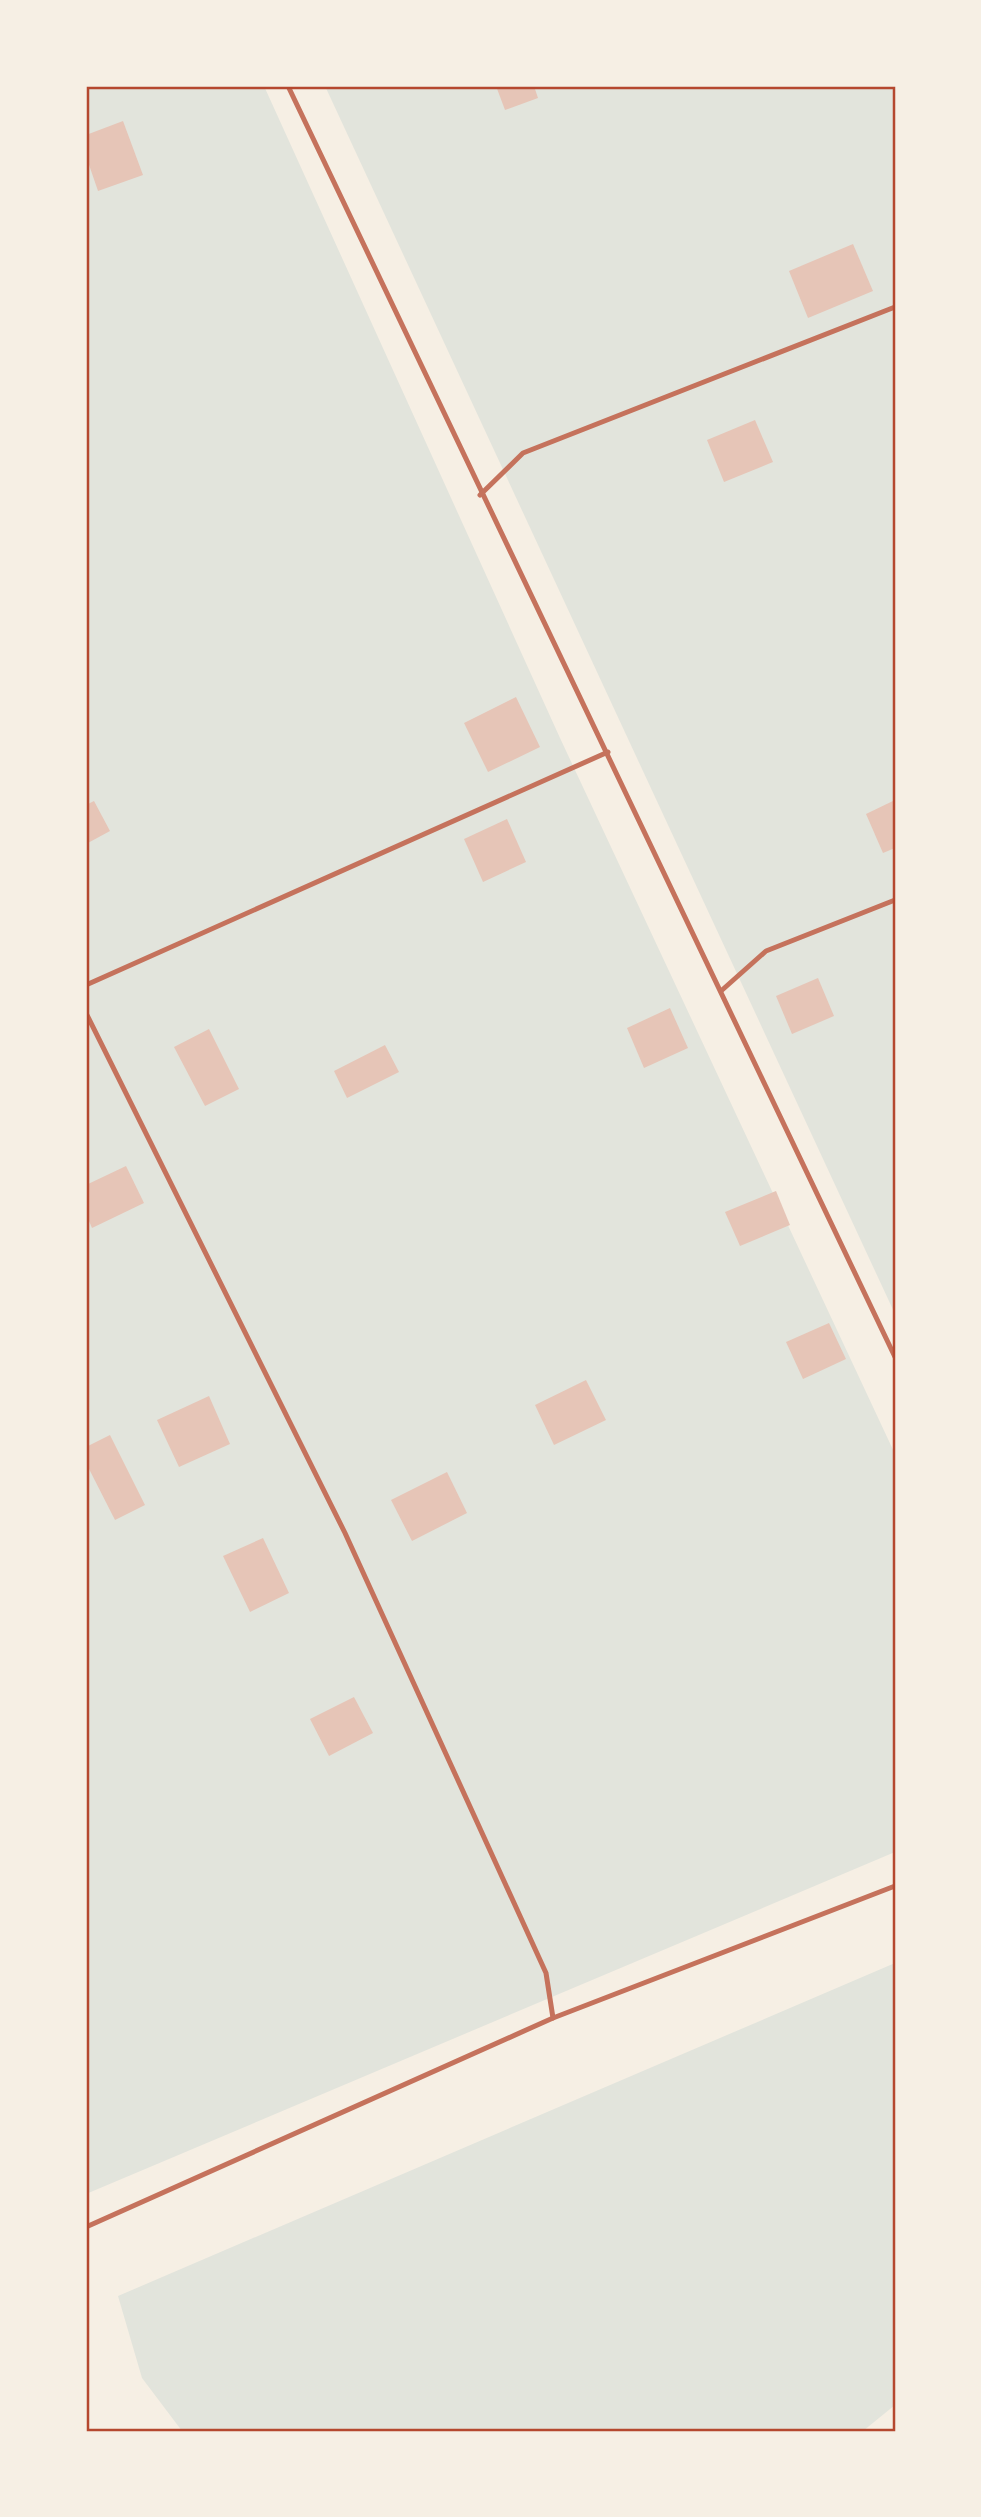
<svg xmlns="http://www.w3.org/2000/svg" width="981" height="2517" font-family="'Work Sans',sans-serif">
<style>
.green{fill:#e2e4dc}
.building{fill:#e6c5b7}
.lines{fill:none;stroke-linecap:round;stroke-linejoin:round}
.service{stroke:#c5725c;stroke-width:5}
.neatline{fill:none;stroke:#b5482f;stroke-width:2.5}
</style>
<rect width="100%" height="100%" fill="#f6efe4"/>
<g class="green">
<path d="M86,86h178l296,652 335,716v398l-809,342z"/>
<path d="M325,86h570v1228z"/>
<path d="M895,1963v442l-32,26h-681l-40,-53 -24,-82z"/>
</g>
<g class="building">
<path d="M496,86h38l4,12 -33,12z"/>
<path d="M123,121l20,54 -45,16 -12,-35v-21z"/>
<path d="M853,244l20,47 -65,27 -19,-47z"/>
<path d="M755,420l18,42 -49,20 -17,-42z"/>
<path d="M516,697l24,50 -52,25 -24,-49z"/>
<path d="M895,800v48l-12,5 -17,-39z"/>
<path d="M94,801l16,30 -24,13v-39z"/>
<path d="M507,819l19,43 -43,20 -19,-43z"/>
<path d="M818,978l16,38 -42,18 -16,-38z"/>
<path d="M670,1008l18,40 -44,20 -17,-40z"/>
<path d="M209,1029l30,60 -34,17 -31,-59z"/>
<path d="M385,1045l14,27 -52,26 -13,-27z"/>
<path d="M126,1166l18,37 -52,25 -6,-14v-29z"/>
<path d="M776,1191l14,34 -50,21 -15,-34z"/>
<path d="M829,1323l17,36 -43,20 -17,-37z"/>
<path d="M586,1380l20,40 -52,25 -19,-40z"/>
<path d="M209,1396l21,48 -51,23 -22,-47z"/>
<path d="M110,1435l35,70 -30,15 -29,-57v-16z"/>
<path d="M447,1472l20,41 -55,28 -21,-41z"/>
<path d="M263,1538l26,55 -39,19 -27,-56z"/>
<path d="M354,1697l19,36 -44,23 -19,-37z"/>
</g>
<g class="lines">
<g class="service">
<path d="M288,86c199,425 405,847 607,1271"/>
<path d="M480,495l43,-42 372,-146"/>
<path d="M86,985l522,-233"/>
<path d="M721,991l45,-40 129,-51"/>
<path d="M86,1013l259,520 201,440 7,45"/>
<path d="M86,2227l467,-209 342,-132"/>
</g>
</g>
<rect width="981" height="2517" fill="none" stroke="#f6efe4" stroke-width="175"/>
<rect x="88" y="88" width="806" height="2342" class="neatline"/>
</svg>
